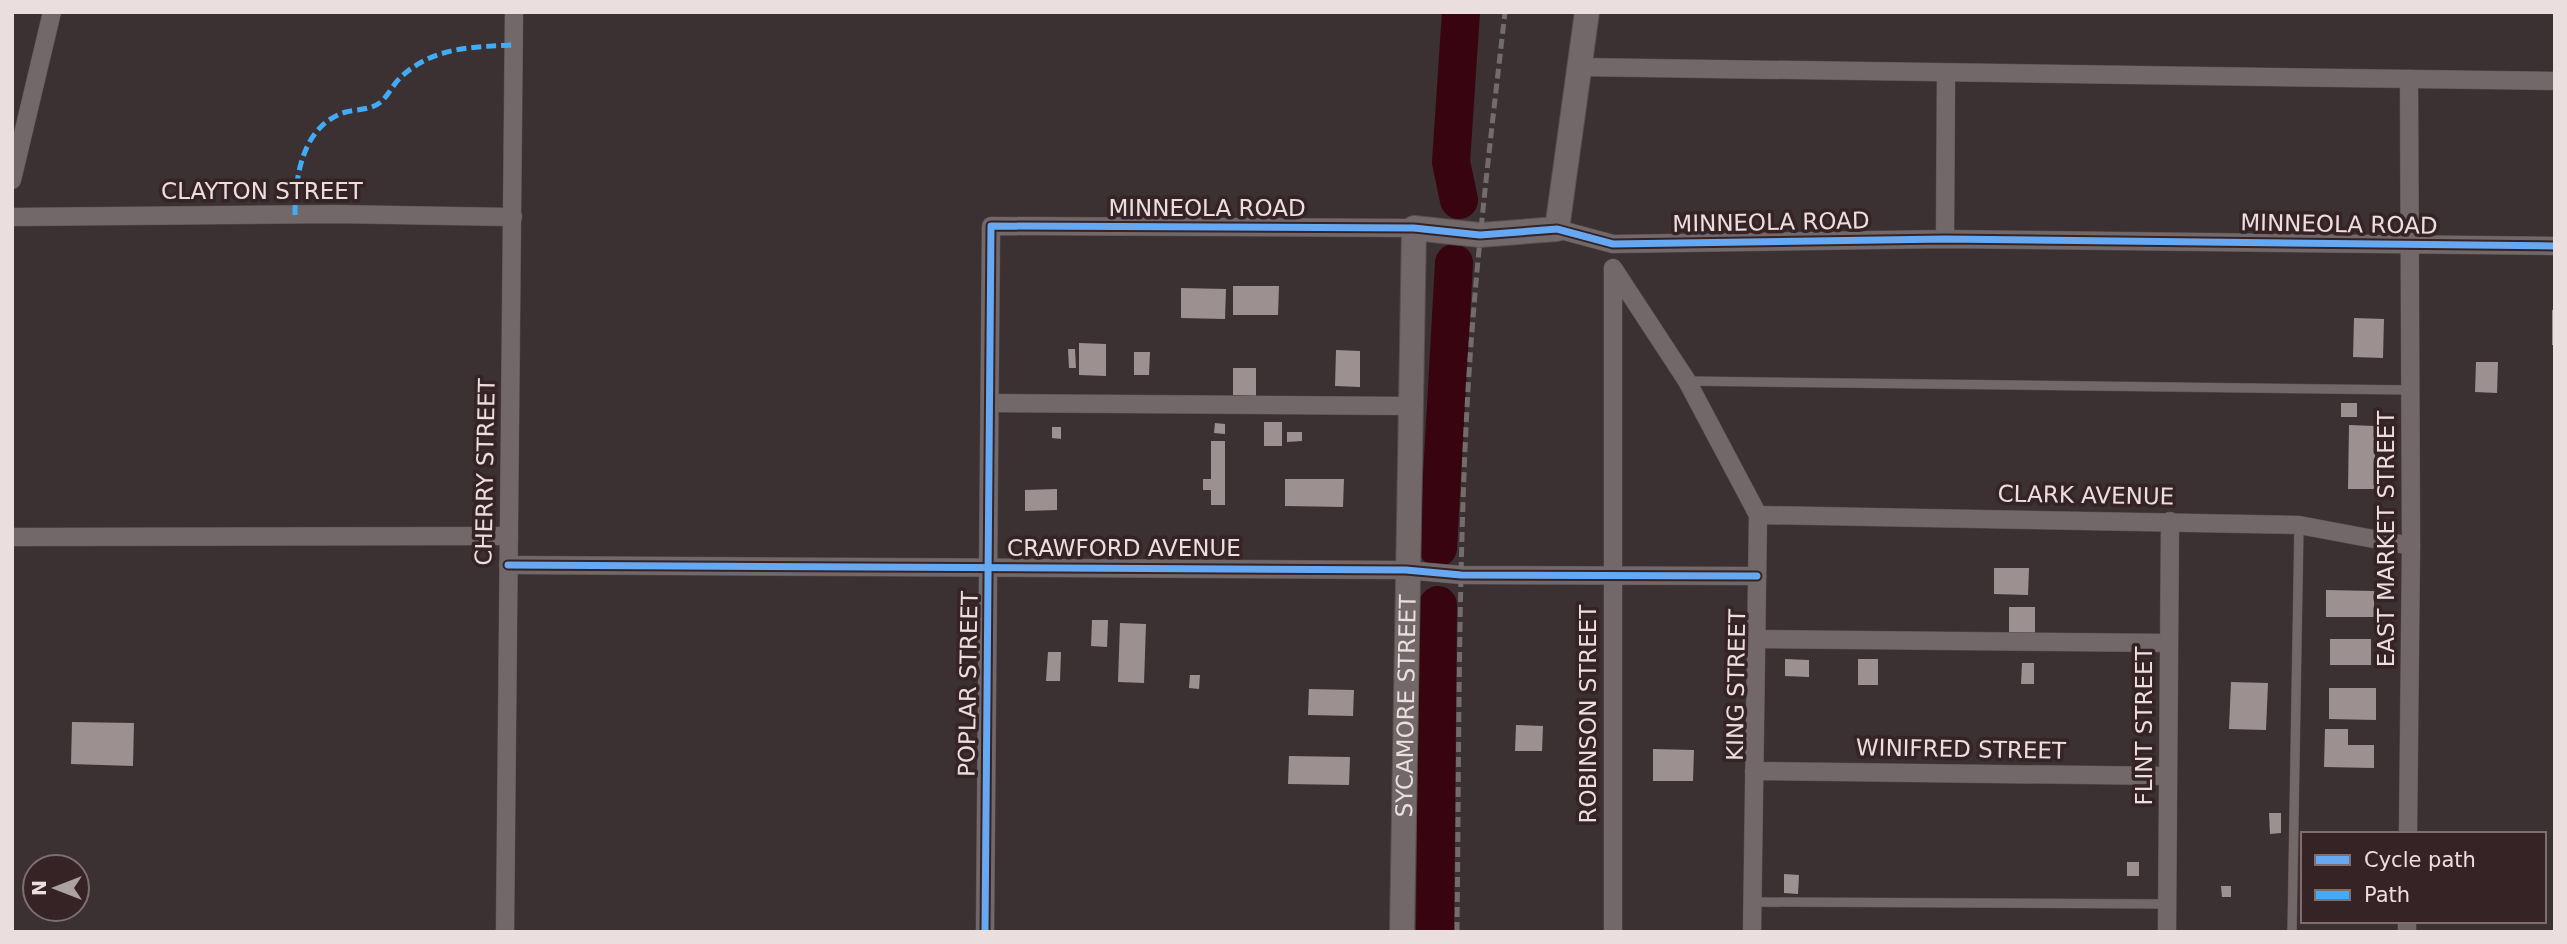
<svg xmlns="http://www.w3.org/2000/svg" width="2567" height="944" font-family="'DejaVu Sans',sans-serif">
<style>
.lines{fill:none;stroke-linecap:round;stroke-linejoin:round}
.river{stroke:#370410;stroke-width:38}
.building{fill:#9d9091}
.lane-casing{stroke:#574e4e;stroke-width:10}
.street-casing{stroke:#574e4e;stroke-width:19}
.secondary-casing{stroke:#574e4e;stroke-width:26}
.lane{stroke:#726869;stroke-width:9}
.street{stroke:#726869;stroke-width:18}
.secondary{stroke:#726869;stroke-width:24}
.rail{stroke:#736c6c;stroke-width:5;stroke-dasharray:10 5;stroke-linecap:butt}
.quiet{stroke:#42abf6;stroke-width:5;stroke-dasharray:10 5;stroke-linecap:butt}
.cycleway-casing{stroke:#352325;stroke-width:11}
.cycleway{stroke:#66a8f1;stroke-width:7}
.labels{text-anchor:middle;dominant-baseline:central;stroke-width:7;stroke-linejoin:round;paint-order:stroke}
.street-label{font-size:23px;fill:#ebdedf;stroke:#352325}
</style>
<rect width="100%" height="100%" fill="#3c3132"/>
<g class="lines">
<g class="river">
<path d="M1459,200l-8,-38 10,-150"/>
<path d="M1438,548l16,-285"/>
<path d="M1435,932l3,-327"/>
</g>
</g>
<g class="building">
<path d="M1233,286h46l-1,29h-45z"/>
<path d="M1181,288l45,1 -1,30 -44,-1z"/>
<rect x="2552" y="310" width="3" height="35"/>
<path d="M2354,318l30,1 -1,39 -30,-1z"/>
<path d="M1079,343l27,1v32l-27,-1z"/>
<path d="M1068,349h7l1,19h-7z"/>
<path d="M1336,350l24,1v36l-25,-1z"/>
<path d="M1134,352h16l-1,23h-15z"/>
<path d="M2476,362h22l-1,31 -22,-1z"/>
<path d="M1233,368h23v28l-23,-1z"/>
<rect x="2341" y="403" width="16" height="14"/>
<rect x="1264" y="422" width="18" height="24"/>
<path d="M1215,423l10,1v10l-11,-1z"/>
<path d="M2349,425l26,1v63h-27z"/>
<path d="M1052,427h9v12l-9,-1z"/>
<path d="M1287,432h15v9l-15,1z"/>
<path d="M1211,441h14v64h-14v-15h-8v-11h8z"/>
<path d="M1285,479h59l-1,28 -58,-1z"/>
<path d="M1057,489v21l-32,1v-21z"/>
<path d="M1994,568h35l-1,27 -34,-1z"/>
<path d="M2326,590l48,1v26h-48z"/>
<rect x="2009" y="607" width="26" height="26"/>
<path d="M1092,620h16l-1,27 -16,-1z"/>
<path d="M1120,623l26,1 -2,59 -26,-1z"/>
<rect x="2330" y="639" width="41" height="26"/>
<path d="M1048,652h13l-1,29h-14z"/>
<path d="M1785,659l24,1v17l-24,-1z"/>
<rect x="1858" y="659" width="20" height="26"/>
<path d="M2022,663h12v21h-13z"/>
<path d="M1190,675h10l-1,14 -10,-1z"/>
<path d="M2231,682l37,1 -2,47 -37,-1z"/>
<path d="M2329,688h47v32l-47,-1z"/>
<path d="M1309,689l45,1 -1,26 -45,-1z"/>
<path d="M72,722l62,1 -1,43 -62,-2z"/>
<path d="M1516,725l27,1 -1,25h-27z"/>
<path d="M2325,729h23v16h26v23l-50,-1z"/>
<path d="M1653,749l41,1 -1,31h-40z"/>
<path d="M1289,756l61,1 -1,28 -61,-1z"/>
<path d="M2269,813h12v20l-11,1z"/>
<rect x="2127" y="862" width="12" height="14"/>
<path d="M1784,874l15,1 -1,19 -14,-1z"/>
<path d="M2221,886h10v11h-9z"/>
</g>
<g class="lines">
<defs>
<g id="lane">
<path d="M1687,381l724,9"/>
<path d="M1753,902l414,2"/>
<path d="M2292,932l7,-407"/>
</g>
<g id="street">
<path d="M1579,67l976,14"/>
<path d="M12,180l40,-168"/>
<path d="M12,217l323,-3 178,3"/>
<path d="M1557,229l56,15 332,-5 610,7"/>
<path d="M1945,239l1,-166"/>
<path d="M1613,268l74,113 71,134 -6,417"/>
<path d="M1613,269v663"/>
<path d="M990,403l419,3"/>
<path d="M1758,515l541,10 112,21"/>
<path d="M12,537l497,-1"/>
<path d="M508,565l898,5 55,5 296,1"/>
<path d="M1756,639l412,4"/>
<path d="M1754,771l414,5"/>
<path d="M2408,834l3,-288 -2,-467"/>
<path d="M505,932l9,-920"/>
<path d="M985,932l6,-706 423,2"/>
<path d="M2167,932l3,-411"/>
<path d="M2407,932v-11"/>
</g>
<g id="secondary">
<path id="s1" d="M1402,932l12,-704 66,7 77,-6 30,-217"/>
</g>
</defs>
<use href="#lane" class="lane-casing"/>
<use href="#street" class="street-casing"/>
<use href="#secondary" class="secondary-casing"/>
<use href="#lane" class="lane"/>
<use href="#street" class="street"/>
<use href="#secondary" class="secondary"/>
<path class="rail" d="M1457,932c2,-175 1,-350 10,-524 7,-133 23,-264 38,-396"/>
<path class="quiet" d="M295,215c0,-38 7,-90 51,-103 11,-3 27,-2 36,-11 7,-7 12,-18 20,-25 32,-29 70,-29 111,-31"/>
<defs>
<g id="cycleway">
<path d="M508,565l898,5 55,5 296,1"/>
<path d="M985,932l6,-706 423,2 66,7 77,-6 56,15 332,-5 610,7"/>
</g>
</defs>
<use href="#cycleway" class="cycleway-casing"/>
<use href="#cycleway" class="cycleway"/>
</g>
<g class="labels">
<g class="street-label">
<text x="262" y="191">CLAYTON STREET</text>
<text x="1207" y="208">MINNEOLA ROAD</text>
<text transform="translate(1771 222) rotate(-1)">MINNEOLA ROAD</text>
<text transform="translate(2339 224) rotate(1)">MINNEOLA ROAD</text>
<text transform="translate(485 472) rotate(-89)">CHERRY STREET</text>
<text transform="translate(2086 495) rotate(1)">CLARK AVENUE</text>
<text transform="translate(2386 539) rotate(-90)">EAST MARKET STREET</text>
<text x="1124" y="548">CRAWFORD AVENUE</text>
<text transform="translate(968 684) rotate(-89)">POPLAR STREET</text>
<text transform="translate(1736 685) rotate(-89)">KING STREET</text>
<text stroke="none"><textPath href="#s1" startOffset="226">SYCAMORE STREET</textPath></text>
<text transform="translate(1588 714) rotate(-90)">ROBINSON STREET</text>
<text transform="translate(2144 726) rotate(-90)">FLINT STREET</text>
<text transform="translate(1961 749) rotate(1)">WINIFRED STREET</text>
</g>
</g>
<rect width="2567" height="944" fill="none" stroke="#ebdedf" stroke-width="28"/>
<rect x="2301" y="832" width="245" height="91" fill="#352325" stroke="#7e6e6f" stroke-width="2"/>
<rect x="2315" y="855" width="35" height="10" fill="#66a8f1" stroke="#7e6e6f" stroke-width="2"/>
<text x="2364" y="867" font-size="21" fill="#ebdedf">Cycle path</text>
<rect x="2315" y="890" width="35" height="10" fill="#42abf6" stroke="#7e6e6f" stroke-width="2"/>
<text x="2364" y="902" font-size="21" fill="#ebdedf">Path</text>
<g transform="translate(56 888) rotate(270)"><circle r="33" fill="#352325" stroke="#7e6e6f" stroke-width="2"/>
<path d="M0-5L12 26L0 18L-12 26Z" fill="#aea1a2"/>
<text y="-10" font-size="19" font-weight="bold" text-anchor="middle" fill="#ebdedf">N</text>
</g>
</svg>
